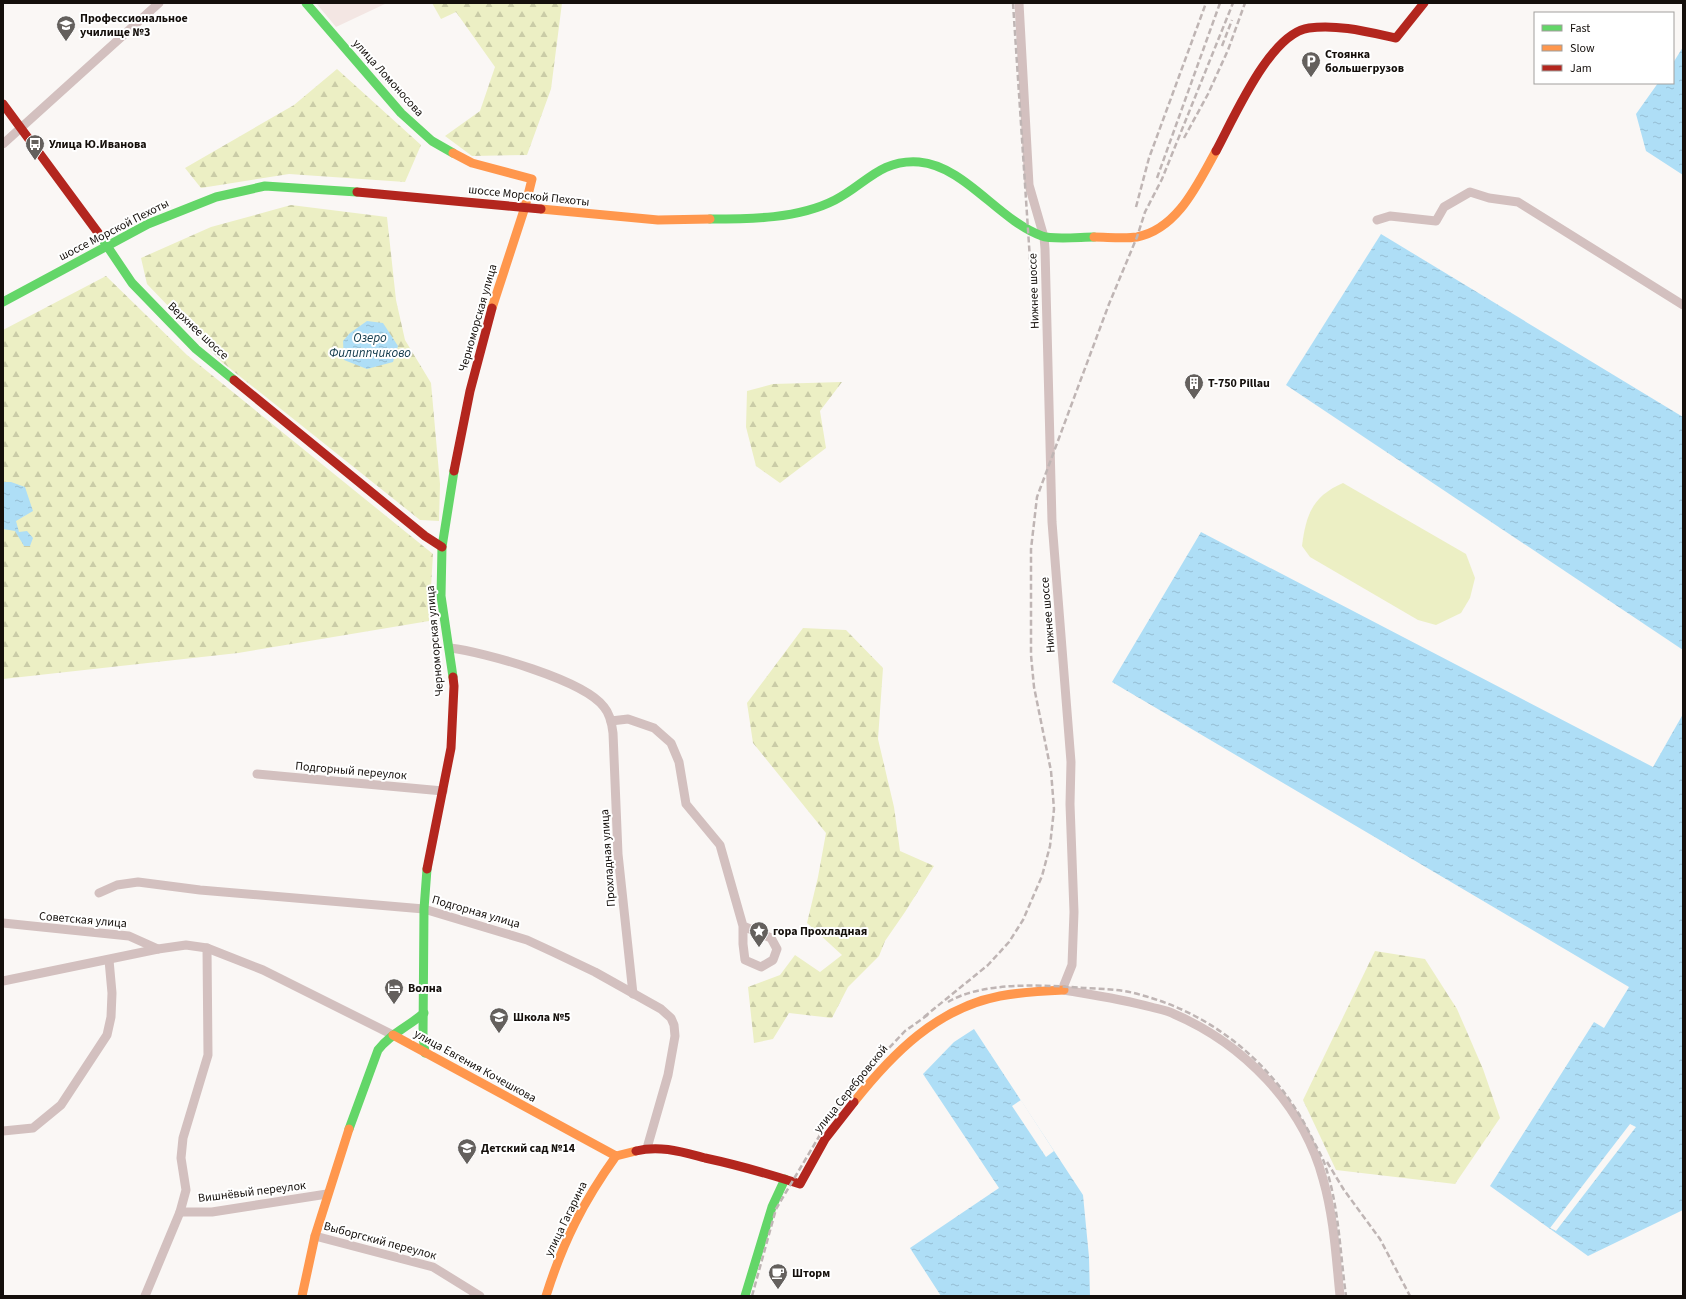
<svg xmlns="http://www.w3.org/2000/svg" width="1686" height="1299" font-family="'Source Sans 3',sans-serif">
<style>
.commercial{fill:#f3e6e3}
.forest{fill:url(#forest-firs)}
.pitch{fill:#ecefc4}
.water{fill:url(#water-ripples)}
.pier{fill:#faf7f5}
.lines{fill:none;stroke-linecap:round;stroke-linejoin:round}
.street{stroke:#d3c0bf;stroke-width:9}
.fast{stroke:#63d668;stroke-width:9}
.slow{stroke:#ff974d;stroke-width:9}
.jam{stroke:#b3261e;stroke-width:9}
.rail{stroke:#bfb5b4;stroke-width:2.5;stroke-dasharray:6 3;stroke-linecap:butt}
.labels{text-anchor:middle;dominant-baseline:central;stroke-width:4;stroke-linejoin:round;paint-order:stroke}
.poi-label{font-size:12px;font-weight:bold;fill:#140f0b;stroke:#fff;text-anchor:start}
.street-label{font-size:12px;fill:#140f0b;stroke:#fff}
.water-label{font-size:13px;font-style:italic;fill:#123b4c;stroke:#fff}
</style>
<defs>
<pattern id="forest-firs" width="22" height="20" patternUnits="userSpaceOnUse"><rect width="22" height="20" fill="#ecefc4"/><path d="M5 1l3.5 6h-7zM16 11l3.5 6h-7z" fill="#cacca7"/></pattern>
<pattern id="water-ripples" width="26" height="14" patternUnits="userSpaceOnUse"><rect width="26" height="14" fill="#aedef6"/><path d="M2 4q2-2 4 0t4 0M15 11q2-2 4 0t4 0" fill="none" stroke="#95bdd2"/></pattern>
</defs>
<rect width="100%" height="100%" fill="#faf7f5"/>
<path class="commercial" d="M316,3h71l-51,24z"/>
<g class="forest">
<path d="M432,3h130l-11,86 -24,66 -55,1 -27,-20 35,-25 15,-44 -39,-55 -15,7z"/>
<path d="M337,69l84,76 -16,37 -116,-8 -88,14 -16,-20 109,-63z"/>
<path d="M291,205l96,12 9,83 9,40 26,43 9,101 -1,37 -19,-1 -198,-158 -75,-78 -6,-26 70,-31z"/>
<path d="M106,276l81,79 246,199 -4,67 -191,32 -235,26v-349z"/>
<path d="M842,382l-22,29 6,37 -46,35 -24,-17 -10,-39 1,-36 26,-7z"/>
<path d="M803,628l43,2 37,38 -5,71 16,68 6,44 34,15 -29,46 -20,29 -6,15 -31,31 -16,31 -43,-5 -16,26 -19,4 -6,-56 32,-12 15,-20 25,17 22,-17 -35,-32 11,-46 8,-44 -73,-90 -6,-40z"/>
<path d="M1375,951l50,8 32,50 26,60 17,49 -45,66 -119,-14 -33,-70z"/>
</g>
<path class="pitch" d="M1343,483l123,71 9,24 -5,20 -9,15 -25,12 -18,-5 -108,-63 -8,-11c4,-32 11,-50 41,-63z"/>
<g class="water">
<path d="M1683,47v128l-37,-24 -10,-37 22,-31h15v-20z"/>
<path d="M1381,234l302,183v233l-397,-265z"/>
<path d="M367,321l16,2 15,23 -5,16 -26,7 -23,-9 -1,-19 7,-8z"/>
<path d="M3,482h8l14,5 8,24 -17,10 3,11 8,-1 6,7 -3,8h-6l-9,-15 -12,-2z"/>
<path d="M1201,532l452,235 30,-53v496l-95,46 -98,-70 104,-164 10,6 25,-41 -517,-305z"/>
<path d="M974,1029l109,166 6,62 1,39h-149l-31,-48 89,-60 -76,-114 31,-32z"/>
</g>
<g class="pier">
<path d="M1021,1100l33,51 -8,6 -34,-51z"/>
<path d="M1630,1124l6,3 -80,104 -6,-3z"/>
</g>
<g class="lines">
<g class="street">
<path d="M1019,3l10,182 15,52 1,12 7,273 19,240 -1,42 4,108 -2,53 -8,20v5c30,5 58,9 87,17 7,2 16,3 23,7 70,30 129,91 149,165 11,38 13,78 17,117"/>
<path d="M3,144l156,-141"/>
<path d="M1377,220l13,-4 46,5 8,-14 26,-15 19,6 29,4 165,103"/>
<path d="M450,648c34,4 134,32 154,59 6,7 8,17 9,26l5,121 15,140"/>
<path d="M611,721l17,-2 26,9 17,15 8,19 7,42 34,41 23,81v18l2,16 16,7 12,-7 4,-11 -6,-11 -28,-12"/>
<path d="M257,774l186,17"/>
<path d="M99,893l18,-8 21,-3 62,8 224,19 103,31 26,12 42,20 66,37 10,9 3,7 1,11 -7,39 -21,73"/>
<path d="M3,923l126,13 29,13"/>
<path d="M3,981l155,-32 28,-4 21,3 56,22 130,65"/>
<path d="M3,1131l30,-3 28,-23 46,-70 4,-18 1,-24 -3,-33"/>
<path d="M180,1212h32l115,-18"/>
<path d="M315,1236l118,31 47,29"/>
<path d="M145,1296l35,-84 6,-22 -5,-32 2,-20 25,-83 -1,-107"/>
</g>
<g class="fast">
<path d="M306,3l95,110 31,28 21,12"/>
<path d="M710,219c40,0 88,0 125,-19 30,-15 45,-41 84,-38 46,4 79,58 123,74 10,4 39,1 52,1"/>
<path d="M99,234l33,49 64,66 38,31"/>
<path d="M3,302l145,-78 68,-27 49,-11 92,6"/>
<path d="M453,677l-12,-81 1,-49 12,-76"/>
<path d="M425,1053l-2,-17 1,-127 3,-40"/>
<path d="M349,1129l29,-79c12,-16 31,-24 46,-37"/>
<path d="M745,1296l27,-89 13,-28"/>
</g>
<g class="slow">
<path d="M453,153l19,10 60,16 -7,28 -33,101"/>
<path d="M541,209l117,11 52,-1"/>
<path d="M1094,237c13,0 30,2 43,0 41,-8 61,-54 79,-86"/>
<path d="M393,1035l223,121 20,-5"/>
<path d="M854,1102c38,-48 83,-94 146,-106 21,-4 42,-5 64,-6"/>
<path d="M302,1296l13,-60 34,-107"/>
<path d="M546,1296c17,-54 37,-94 70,-140"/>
</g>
<g class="jam">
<path d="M3,104l96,130"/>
<path d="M1216,151c18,-33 54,-118 93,-123 29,-4 59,4 87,10l28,-35"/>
<path d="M357,192l184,17"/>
<path d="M234,380l191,156 17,11"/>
<path d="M454,471l16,-80 22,-83"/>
<path d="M427,869l24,-121 3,-62 -1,-9"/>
<path d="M636,1151c24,-6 46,1 69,7 33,7 64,16 95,26l25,-45 29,-37"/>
</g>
<g class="rail">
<path d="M1013,3l18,272"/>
<path d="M1222,46l10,-26"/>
<path d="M1184,138l24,-44 20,-44 17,-47"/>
<path d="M1157,178l63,-175"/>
<path d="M1136,207l13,-49 57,-155"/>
<path d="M948,1002c35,-21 97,-17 136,-14 20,1 38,1 57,7 76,20 138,74 172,145 4,8 9,16 12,25 14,41 15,88 21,131"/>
<path d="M924,1017l64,-52 21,-23 14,-22 19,-44 8,-30 4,-37 -3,-38 -17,-84 -3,-32v-106l6,-52 72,-193 28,-67 8,-25 17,-33 71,-176"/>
<path d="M1327,1162l17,28 36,49 30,57"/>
<path d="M752,1296l24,-87 51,-86 62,-75 16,-17 24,-17"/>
</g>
</g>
<defs>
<symbol id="school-pin" viewBox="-11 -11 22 30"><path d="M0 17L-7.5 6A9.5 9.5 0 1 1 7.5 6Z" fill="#64605d" stroke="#fff"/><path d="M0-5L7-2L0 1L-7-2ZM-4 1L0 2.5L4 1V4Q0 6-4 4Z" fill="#fff"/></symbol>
<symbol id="parking-pin" viewBox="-11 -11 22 30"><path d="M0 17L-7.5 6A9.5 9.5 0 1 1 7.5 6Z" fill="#64605d" stroke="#fff"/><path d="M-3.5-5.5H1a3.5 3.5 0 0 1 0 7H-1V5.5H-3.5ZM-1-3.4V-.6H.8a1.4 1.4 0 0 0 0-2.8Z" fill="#fff"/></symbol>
<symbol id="bus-pin" viewBox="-11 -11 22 30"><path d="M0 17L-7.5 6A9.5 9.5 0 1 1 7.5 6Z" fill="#64605d" stroke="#fff"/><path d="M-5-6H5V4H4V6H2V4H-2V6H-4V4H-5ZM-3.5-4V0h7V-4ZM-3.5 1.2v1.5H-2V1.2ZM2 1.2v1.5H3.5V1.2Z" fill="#fff"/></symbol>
<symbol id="building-pin" viewBox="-11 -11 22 30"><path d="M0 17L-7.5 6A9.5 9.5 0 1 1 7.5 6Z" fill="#64605d" stroke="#fff"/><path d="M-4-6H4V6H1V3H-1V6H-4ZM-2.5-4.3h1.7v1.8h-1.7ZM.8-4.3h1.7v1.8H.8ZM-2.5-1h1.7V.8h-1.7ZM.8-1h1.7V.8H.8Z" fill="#fff"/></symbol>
<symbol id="sight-pin" viewBox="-11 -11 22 30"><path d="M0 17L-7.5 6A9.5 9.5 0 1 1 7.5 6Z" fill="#64605d" stroke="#fff"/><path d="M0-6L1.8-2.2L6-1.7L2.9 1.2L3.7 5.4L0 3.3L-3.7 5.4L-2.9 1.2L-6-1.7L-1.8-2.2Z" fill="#fff"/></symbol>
<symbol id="hotel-pin" viewBox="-11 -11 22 30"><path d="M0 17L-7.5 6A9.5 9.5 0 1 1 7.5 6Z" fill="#64605d" stroke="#fff"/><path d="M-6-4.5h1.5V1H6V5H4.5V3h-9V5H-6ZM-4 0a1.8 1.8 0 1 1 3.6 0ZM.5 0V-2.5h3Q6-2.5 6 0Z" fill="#fff"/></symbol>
<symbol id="cafe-pin" viewBox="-11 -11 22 30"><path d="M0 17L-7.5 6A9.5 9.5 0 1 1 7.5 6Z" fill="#64605d" stroke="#fff"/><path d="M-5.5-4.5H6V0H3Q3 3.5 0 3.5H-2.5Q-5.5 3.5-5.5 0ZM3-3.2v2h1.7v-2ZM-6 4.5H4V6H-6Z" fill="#fff"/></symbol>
</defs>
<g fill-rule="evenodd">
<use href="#school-pin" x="55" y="14" width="22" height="30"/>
<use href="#parking-pin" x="1300" y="50" width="22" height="30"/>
<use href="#bus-pin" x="24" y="133" width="22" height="30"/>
<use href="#building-pin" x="1183" y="372" width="22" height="30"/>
<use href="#sight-pin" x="748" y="920" width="22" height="30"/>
<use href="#hotel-pin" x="383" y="977" width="22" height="30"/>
<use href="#school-pin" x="488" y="1006" width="22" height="30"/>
<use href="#school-pin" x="456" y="1137" width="22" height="30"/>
<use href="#cafe-pin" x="767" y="1262" width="22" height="30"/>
</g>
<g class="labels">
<g class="poi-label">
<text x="80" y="18">Профессиональное<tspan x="80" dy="14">училище №3</tspan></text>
<text x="1325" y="54">Стоянка<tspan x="1325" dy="14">большегрузов</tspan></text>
<text x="49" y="144">Улица Ю.Иванова</text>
<text x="1208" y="383">T-750 Pillau</text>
<text x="773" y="931">гора Прохладная</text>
<text x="408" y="988">Волна</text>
<text x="513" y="1017">Школа №5</text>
<text x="481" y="1148">Детский сад №14</text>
<text x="792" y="1273">Шторм</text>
</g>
<g class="street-label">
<text transform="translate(388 78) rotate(48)">улица Ломоносова</text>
<text transform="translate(529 196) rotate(6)">шоссе Морской Пехоты</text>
<text transform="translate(114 230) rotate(-27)">шоссе Морской Пехоты</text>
<text transform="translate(1034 291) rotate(-92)">Нижнее шоссе</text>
<text transform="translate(478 318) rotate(-74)">Черноморская улица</text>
<text transform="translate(198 331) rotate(43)">Верхнее шоссе</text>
<text transform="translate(1048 615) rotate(-95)">Нижнее шоссе</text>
<text transform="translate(435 641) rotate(-95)">Черноморская улица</text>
<text transform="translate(351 771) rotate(5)">Подгорный переулок</text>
<text transform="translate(608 858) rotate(-94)">Прохладная улица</text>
<text transform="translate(476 912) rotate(16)">Подгорная улица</text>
<text transform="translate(83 920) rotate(5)">Советская улица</text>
<text transform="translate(475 1066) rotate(29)">улица Евгения Кочешкова</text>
<text transform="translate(851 1089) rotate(-51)">улица Серебровской</text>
<text transform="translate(252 1192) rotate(-7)">Вишнёвый переулок</text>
<text transform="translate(566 1219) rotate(-64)">улица Гагарина</text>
<text transform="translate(380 1241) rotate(15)">Выборгский переулок</text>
</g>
<g class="water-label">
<text x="370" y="338">Озеро<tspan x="370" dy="15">Филиппчиково</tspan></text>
</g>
</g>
<rect width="1686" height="1299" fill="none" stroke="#140f0b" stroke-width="8"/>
<rect x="1534" y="12" width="140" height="72" fill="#ffffff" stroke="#a19f9d"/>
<rect x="1542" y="25" width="20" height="6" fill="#63d668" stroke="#a19f9d"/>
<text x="1570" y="32" font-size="12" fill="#140f0b">Fast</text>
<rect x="1542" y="45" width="20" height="6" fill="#ff974d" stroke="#a19f9d"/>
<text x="1570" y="52" font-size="12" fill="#140f0b">Slow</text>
<rect x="1542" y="65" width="20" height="6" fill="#b3261e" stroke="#a19f9d"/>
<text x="1570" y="72" font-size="12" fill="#140f0b">Jam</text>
</svg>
